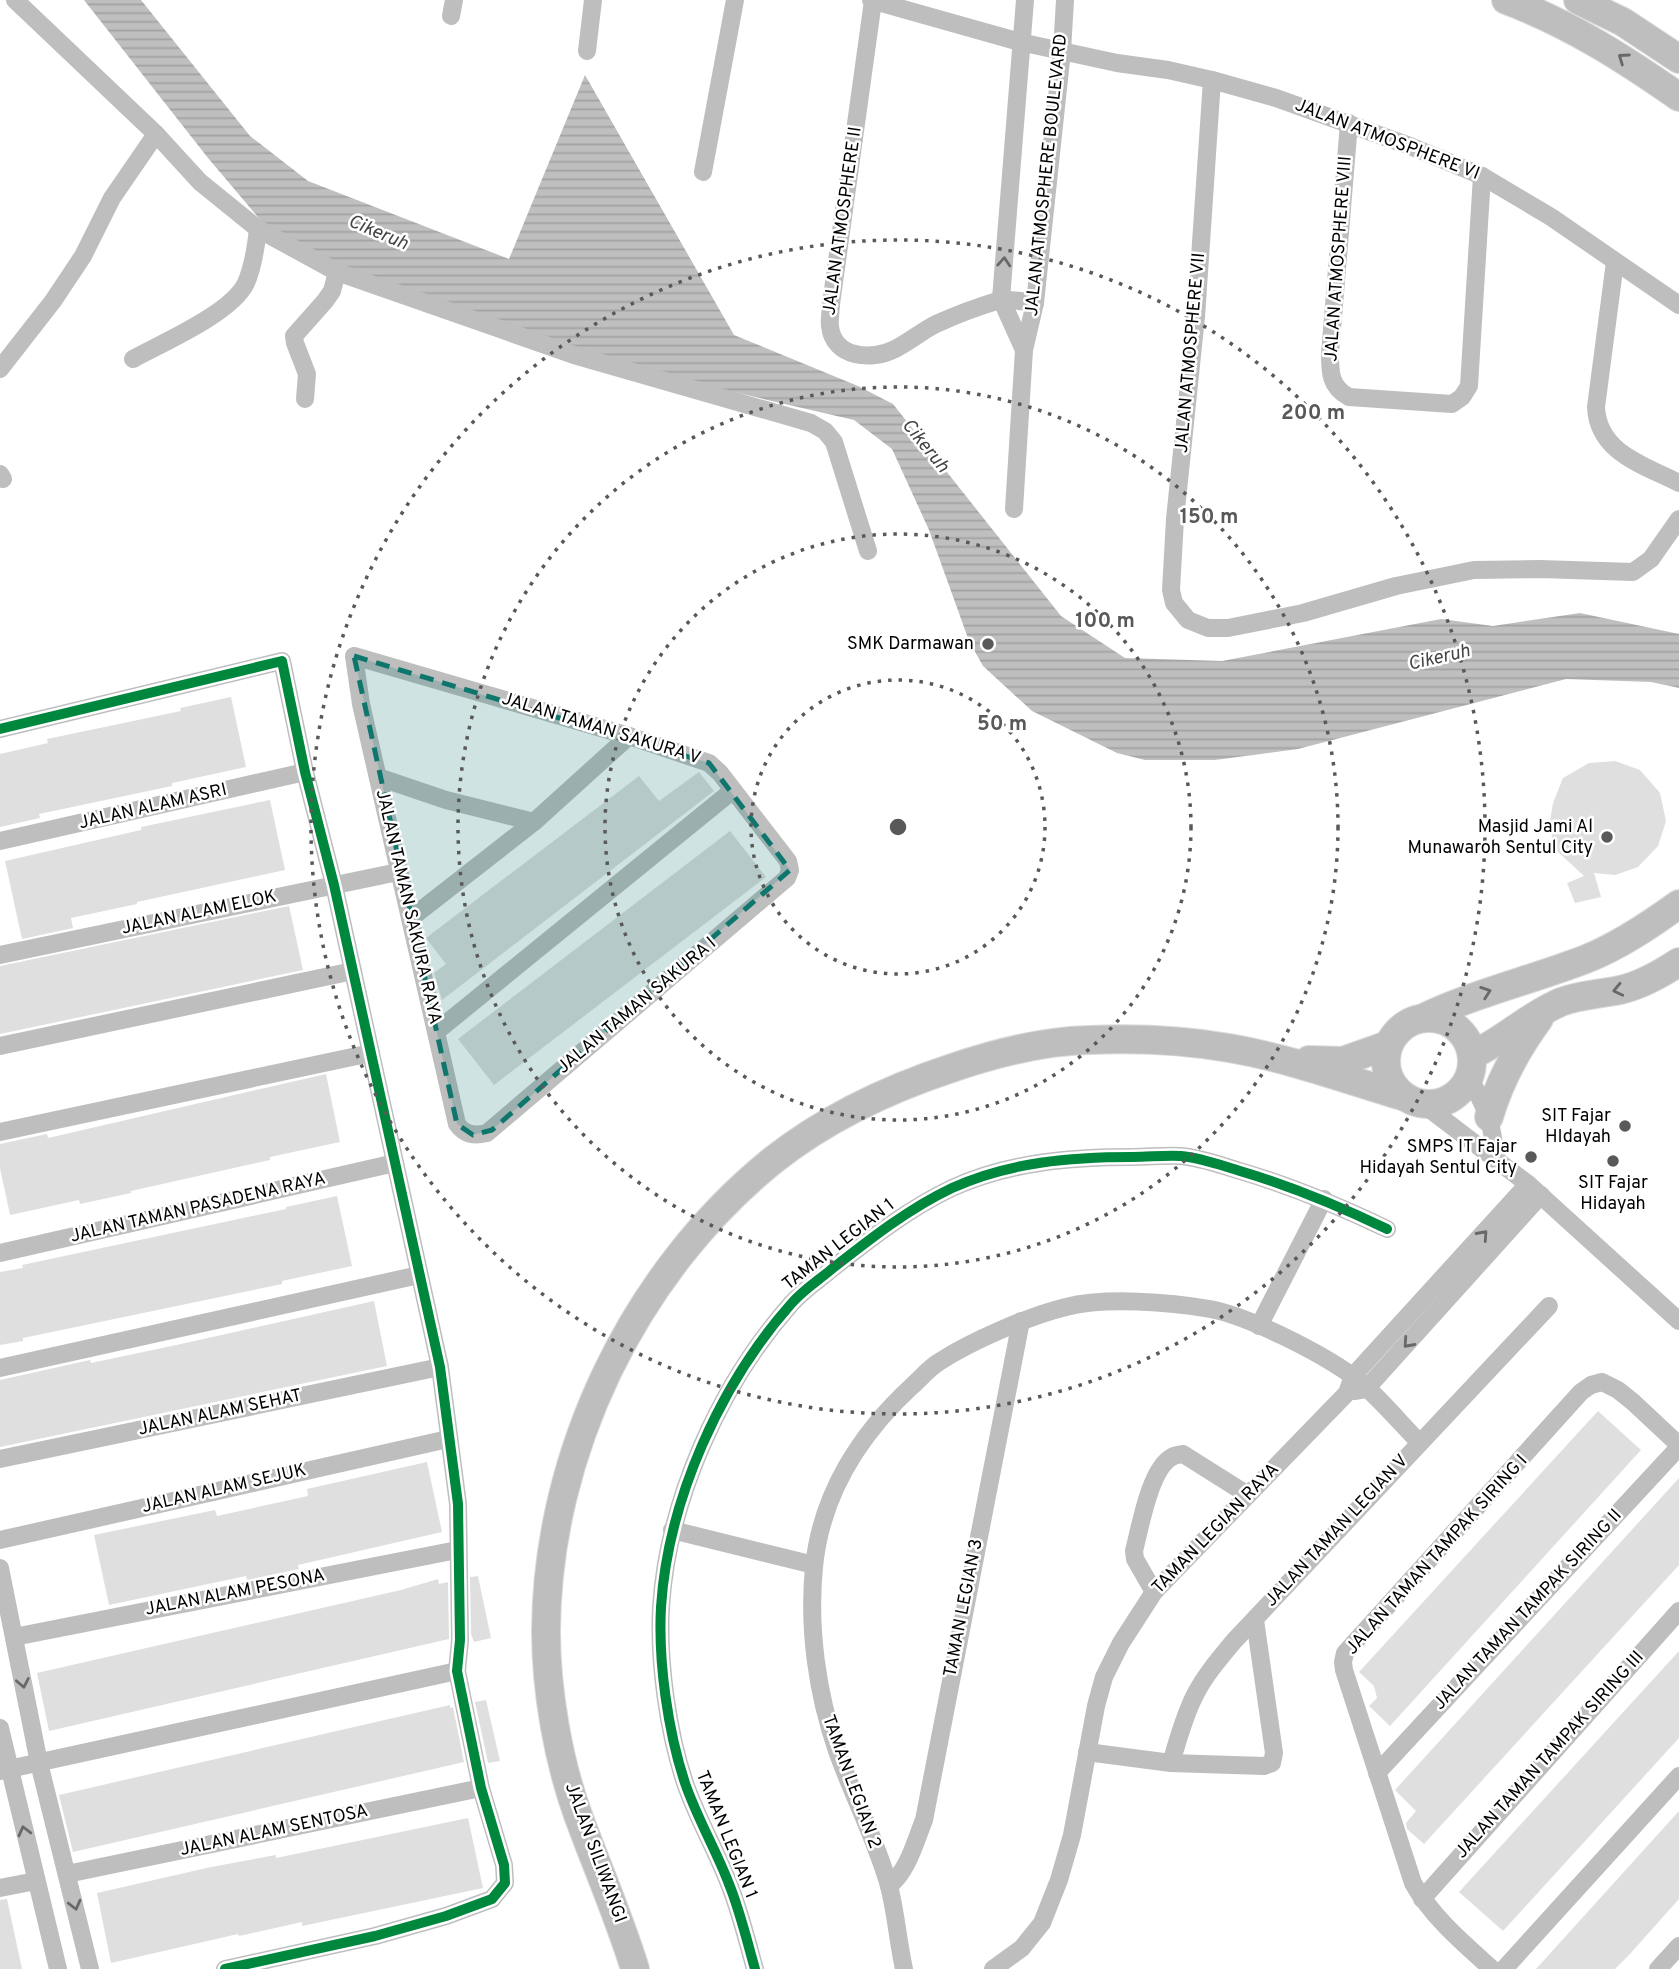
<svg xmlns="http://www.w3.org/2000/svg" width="1679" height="1969" font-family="Overpass,sans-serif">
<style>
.water{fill:url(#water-rules)}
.building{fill:#dfdfdf}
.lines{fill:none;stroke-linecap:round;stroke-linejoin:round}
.primary-casing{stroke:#dbdbdb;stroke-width:30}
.street{stroke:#bebebe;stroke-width:18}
.primary{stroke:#bebebe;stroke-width:28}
.cycleway-casing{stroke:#fff;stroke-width:15}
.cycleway{stroke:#00873e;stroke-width:10}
.oneway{stroke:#686868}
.marked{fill:#0f766e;fill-opacity:0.2;stroke:#0f766e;stroke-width:5;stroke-dasharray:14 9;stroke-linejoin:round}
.ring{fill:none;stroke:#595959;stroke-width:3.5;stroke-dasharray:3.5 7}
.poi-dot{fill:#595959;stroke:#fff;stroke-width:2.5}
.labels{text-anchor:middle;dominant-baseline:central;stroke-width:5;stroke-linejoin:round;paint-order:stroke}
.street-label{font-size:18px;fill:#000;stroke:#fff}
.poi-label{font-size:18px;fill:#000;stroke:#fff;text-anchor:end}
.water-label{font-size:19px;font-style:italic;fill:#444;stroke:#fff}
.centre{fill:#595959;stroke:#fff;stroke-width:3.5}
.ring-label{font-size:21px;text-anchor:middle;font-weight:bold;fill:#595959;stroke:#fff;stroke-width:5;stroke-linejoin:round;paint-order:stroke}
</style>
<defs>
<pattern id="water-rules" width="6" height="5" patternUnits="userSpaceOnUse" patternTransform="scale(1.75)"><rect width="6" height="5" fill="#bfbfbf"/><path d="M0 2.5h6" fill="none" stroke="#a2a2a2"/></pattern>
</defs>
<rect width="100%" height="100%" fill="#fff"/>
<path class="water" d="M84,0h57l109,136 58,45 201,78 76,-184 149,260 124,51 35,18 168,212 64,42 97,3 219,-42 52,7 87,-13 99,21v54l-28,-6 -85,-3 -268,70 -83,11h-70l-28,-7 -85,-42 -49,-45 -14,-25 -40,-111 -37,-81 -38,-29 -280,-65 -237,-83 -69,-43 -60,-71z"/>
<g class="building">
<path d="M231,697l15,70 -74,16v3l-133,28 1,4 -40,9v-73l48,-11 -1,-4 134,-28 -1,-3z"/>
<path d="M1615,761l25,9 20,23 6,28 -8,25 -20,21 -23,8 -21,-2 7,24 -26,6 -8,-20 17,-7 -28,-26 -7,-23 4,-24 10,-25 26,-15z"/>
<path d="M699,772l15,19 -272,209 -8,-27 12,-9 -20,-26 213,-162 20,25z"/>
<path d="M270,800l15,70 -148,32v2l-66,14 2,10 -51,11 -17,-78 136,-31v-3z"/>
<path d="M730,831l36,46 -272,208 -36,-46z"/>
<path d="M289,906l14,64 -303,64v-68z"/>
<path d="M326,1074l14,68 -70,15v3l-139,31v2l-51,11 -1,-4 -69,15 -10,-47v-24l47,-10 1,4z"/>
<path d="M337,1196l15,70 -70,15v3l-259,54v3l-23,4v-73l23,-4 -1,-3 264,-56v-2z"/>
<path d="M374,1301l13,65 -387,81v-67l90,-20 1,3 90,-19z"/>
<path d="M1598,1411l43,39 -251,276 -21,-20 8,-8 -3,-12 -15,-14z"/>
<path d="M427,1462l15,70 -144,33 1,4 -52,11 -1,-4 -137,29 -15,-70 121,-25 2,6 91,-20 -1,-7z"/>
<path d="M1679,1478v87l-255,279 -17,-15 -1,-6 10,-12 -21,-21z"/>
<path d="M478,1576l13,62 -17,4 -3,-8 -1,-57z"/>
<path d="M438,1579l1,5 9,-2 1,57 -400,92 -12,-58 364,-83z"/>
<path d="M1679,1651v87l-176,193 -44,-39z"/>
<path d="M486,1700l14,61 -12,2 -13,-61z"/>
<path d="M450,1705v3l3,-1 11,55 -391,90 -14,-57z"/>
<path d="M1679,1811v88l-50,56 -14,14h-79z"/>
<path d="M468,1818l15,70 -181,38v-4l-63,14 -1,-2 -127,29 -14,-70 114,-26 65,-12v3z"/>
<path d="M7,1899l15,70h-22v-69z"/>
</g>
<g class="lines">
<defs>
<g id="primary">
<path d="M1506,0c64,24 117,58 173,97"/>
<path d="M1578,0l45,22 56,37"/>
<circle cx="1429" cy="1061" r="43"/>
<path d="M1423,1018c52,-25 109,-38 163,-59 33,-13 64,-34 93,-55"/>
<path d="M1472,1055c31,-14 56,-39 89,-53 18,-7 40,-8 59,-12 22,-5 41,-16 59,-28"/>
<path d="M1309,1060l34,1 45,-16"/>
<path d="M1489,1117c10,-35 28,-68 50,-98"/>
<path d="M635,1969c-16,-52 -38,-102 -57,-154 -20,-55 -32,-125 -32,-184 1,-178 88,-358 226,-470 53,-42 116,-72 180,-93 44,-15 90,-27 137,-28 47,-2 94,0 140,8 59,10 116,31 173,48"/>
</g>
</defs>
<use href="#primary" class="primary-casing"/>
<g class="street">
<path d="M15,0l141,134 44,48 58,47 79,43 237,83 237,68 14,8 9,11 34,109"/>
<path d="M871,0l149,42 97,21 51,7 44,10 64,18 134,48 72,30 69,41 128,88"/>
<path d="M873,1l-42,303c0,7 -2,15 -1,22 3,32 42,35 65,23 14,-7 27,-18 41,-25 20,-9 41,-17 61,-23 11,-3 27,1 38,2"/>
<path d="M451,16l3,-16"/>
<path d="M587,51l6,-51"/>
<path d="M1212,80l-16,237 -21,202 -4,71 3,13 14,17 20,8h20l75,-15 93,-27 78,-16 66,-1 93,3 18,-13 28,-40"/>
<path d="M1349,123l-19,231c0,18 0,33 19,43l103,7 10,-7 7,-11 13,-210"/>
<path d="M703,172l32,-172"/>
<path d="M1615,262l-19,145c2,46 48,58 83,76"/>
<path d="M1024,350l-23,-51 24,-299"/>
<path d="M133,359c29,-16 99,-46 113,-76 7,-16 10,-36 12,-54"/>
<path d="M0,369l53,-68 30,-45 29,-58 44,-64"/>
<path d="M305,399l2,-25 -12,-31 -1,-7 31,-35 7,-10 5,-19"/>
<path d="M0,474l3,5"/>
<path d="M1014,509l10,-159 11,-47 27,-252 3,-51"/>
<path d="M354,656l275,80 80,27 11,10 68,88 2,9 -3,8 -300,255c-13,3 -22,2 -30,-9l-96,-420z"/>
<path d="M0,729l282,-68 23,111 29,113 106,482 18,137 2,136 -3,31 24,117 23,77 1,18 -13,16 -46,17 -71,20 -150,33"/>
<path d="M378,777l68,23 88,22"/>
<path d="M0,841l305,-69"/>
<path d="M411,918l123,-96 95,-86"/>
<path d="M0,955l398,-83"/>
<path d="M437,1031l295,-240"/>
<path d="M0,1046l353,-75"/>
<path d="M1469,1076l20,41 8,42"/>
<path d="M1423,1104l105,80 151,137"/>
<path d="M0,1132l371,-79"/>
<path d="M0,1253l395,-90"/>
<path d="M1259,1326l65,-127"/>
<path d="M0,1368l419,-93"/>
<path d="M1354,1391l12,-2 175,-194"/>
<path d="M0,1459l440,-92"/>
<path d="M672,1530l142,35"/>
<path d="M0,1540l448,-101"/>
<path d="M0,1568l39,195 51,206"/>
<path d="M1154,1592l-19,-33 -1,-8c6,-23 16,-83 38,-94 3,-2 7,-2 11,-3l65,41"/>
<path d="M14,1637l443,-87"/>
<path d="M0,1728l58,241"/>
<path d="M1087,1752l84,11 93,3 8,-3 2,-10 -19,-133"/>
<path d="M1171,1763c7,-23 13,-47 24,-68 10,-20 25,-37 39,-54l315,-335"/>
<path d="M0,1771l457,-100"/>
<path d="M1377,1773l302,-326"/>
<path d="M67,1874l414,-86"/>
<path d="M889,1886c19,-15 26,-44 35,-66l97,-499"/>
<path d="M0,1888l36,-7"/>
<path d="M1422,1899l257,-288"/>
<path d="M755,1969c-8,-28 -15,-58 -26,-85 -13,-34 -32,-66 -44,-101 -17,-51 -27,-121 -24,-176 7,-107 59,-223 130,-303 12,-14 28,-24 42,-36 37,-29 75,-59 119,-80 57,-26 119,-31 181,-31 16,0 32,-2 48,-1 21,2 39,9 59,15 51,15 99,35 147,58"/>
<path d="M904,1969c-6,-27 -8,-56 -15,-83 -13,-46 -36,-90 -52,-135 -20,-58 -29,-123 -23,-184 7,-72 46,-133 98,-181 9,-8 17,-18 27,-24 32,-21 90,-46 127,-55 39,-10 104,-5 144,2 38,7 109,43 141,66 22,15 49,48 69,68"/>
<path d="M993,1969l29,-21 20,-25 17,-43 13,-45 24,-129 8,-29 17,-34 33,-51 193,-199 6,-17 175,-192"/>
<path d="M1492,1969c-29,-26 -60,-52 -79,-86l-69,-213 -1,-8 2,-9 236,-261 10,-7 11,-3 16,8 15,12 46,43"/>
<path d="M1504,1969l175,-193"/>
<path d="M1658,1969l21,-23"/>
</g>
<use href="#primary" class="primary"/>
<defs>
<g id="cycleway">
<path d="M0,729l282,-68 23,111 29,113 106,482 18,137 2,136 -3,31 24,117 23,77 1,18 -13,16 -46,17 -71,20 -150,33"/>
<path d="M755,1969c-8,-28 -15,-58 -26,-85 -13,-34 -32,-66 -44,-101 -17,-51 -27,-121 -24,-176 7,-107 59,-223 130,-303 12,-14 28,-24 42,-36 37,-29 75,-59 119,-80 57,-26 119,-31 181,-31 16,0 32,-2 48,-1 21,2 39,9 59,15 51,15 99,35 147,58"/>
</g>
</defs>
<use href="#cycleway" class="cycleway-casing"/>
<use href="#cycleway" class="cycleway"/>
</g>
<defs><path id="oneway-chevron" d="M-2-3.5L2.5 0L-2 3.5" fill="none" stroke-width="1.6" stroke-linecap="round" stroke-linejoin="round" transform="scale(1.75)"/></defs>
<g class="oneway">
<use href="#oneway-chevron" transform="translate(1623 58) rotate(-145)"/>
<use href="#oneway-chevron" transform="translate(1004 262) rotate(-86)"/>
<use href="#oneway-chevron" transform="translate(1618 990) rotate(167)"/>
<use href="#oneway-chevron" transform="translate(1486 992) rotate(-19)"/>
<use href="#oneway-chevron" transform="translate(1483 1235) rotate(-48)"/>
<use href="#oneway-chevron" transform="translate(1408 1343) rotate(132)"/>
<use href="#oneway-chevron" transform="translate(23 1683) rotate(79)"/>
<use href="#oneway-chevron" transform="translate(24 1831) rotate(-104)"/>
<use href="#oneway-chevron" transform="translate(75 1905) rotate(76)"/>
</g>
<path class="marked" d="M354,656l355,107 81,107 -298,260 -19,5 -16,-11z"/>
<g class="ring">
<circle cx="898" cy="827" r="147"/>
<circle cx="898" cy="827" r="293"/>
<circle cx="898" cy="827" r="440"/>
<circle cx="898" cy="827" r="587"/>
</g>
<g class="poi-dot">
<circle cx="988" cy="644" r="7"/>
<circle cx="1607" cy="837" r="7"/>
<circle cx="1625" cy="1126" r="7"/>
<circle cx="1531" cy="1157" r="7"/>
<circle cx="1613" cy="1161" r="7"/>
</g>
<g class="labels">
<g class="street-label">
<text transform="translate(1387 140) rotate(21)">JALAN ATMOSPHERE VI</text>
<text transform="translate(1047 175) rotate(-84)">JALAN ATMOSPHERE BOULEVARD</text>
<text transform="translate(843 221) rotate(-82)">JALAN ATMOSPHERE II</text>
<text transform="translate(1339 259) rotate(-86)">JALAN ATMOSPHERE VIII</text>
<text transform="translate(1191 353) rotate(-85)">JALAN ATMOSPHERE VII</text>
<text transform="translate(601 729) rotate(17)">JALAN TAMAN SAKURA V</text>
<text transform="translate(153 807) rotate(-13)">JALAN ALAM ASRI</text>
<text transform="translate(408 907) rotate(77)">JALAN TAMAN SAKURA RAYA</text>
<text transform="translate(199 913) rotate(-12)">JALAN ALAM ELOK</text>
<text transform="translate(637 1006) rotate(-40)">JALAN TAMAN SAKURA I</text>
<text transform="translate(198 1208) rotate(-13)">JALAN TAMAN PASADENA RAYA</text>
<text transform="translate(839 1245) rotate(-38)">TAMAN LEGIAN 1</text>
<text transform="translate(220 1413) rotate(-12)">JALAN ALAM SEHAT</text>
<text transform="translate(224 1489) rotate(-13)">JALAN ALAM SEJUK</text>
<text transform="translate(1216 1529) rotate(-46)">TAMAN LEGIAN RAYA</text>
<text transform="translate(1337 1531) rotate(-47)">JALAN TAMAN LEGIAN V</text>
<text transform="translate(1437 1555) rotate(-48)">JALAN TAMAN TAMPAK SIRING I</text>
<text transform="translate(235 1593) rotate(-11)">JALAN ALAM PESONA</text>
<text transform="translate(964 1608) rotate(-79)">TAMAN LEGIAN 3</text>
<text transform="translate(1528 1610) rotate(-47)">JALAN TAMAN TAMPAK SIRING II</text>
<text transform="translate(1550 1755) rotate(-48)">JALAN TAMAN TAMPAK SIRING III</text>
<text transform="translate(851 1782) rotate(70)">TAMAN LEGIAN 2</text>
<text transform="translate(274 1831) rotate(-12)">JALAN ALAM SENTOSA</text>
<text transform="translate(726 1835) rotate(68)">TAMAN LEGIAN 1</text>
<text transform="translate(595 1853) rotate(70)">JALAN SILIWANGI</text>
</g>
<g class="poi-label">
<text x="974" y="644">SMK Darmawan</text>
<text x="1593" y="827">Masjid Jami Al<tspan x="1593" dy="21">Munawaroh Sentul City</tspan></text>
<text x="1611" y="1116">SIT Fajar<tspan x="1611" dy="21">HIdayah</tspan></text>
<text x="1517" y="1147">SMPS IT Fajar<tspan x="1517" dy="21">Hidayah Sentul City</tspan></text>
<text x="1613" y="1183" text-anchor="middle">SIT Fajar<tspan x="1613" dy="21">Hidayah</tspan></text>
</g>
<g class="water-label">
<text transform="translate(378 233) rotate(23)">Cikeruh</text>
<text transform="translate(925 446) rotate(51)">Cikeruh</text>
<text transform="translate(1439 658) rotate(-13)">Cikeruh</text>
</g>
</g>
<circle cx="898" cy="827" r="10" class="centre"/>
<g class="ring-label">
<text x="1313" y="419">200 m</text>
<text x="1209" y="523">150 m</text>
<text x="1105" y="627">100 m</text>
<text x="1002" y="730">50 m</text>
</g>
</svg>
